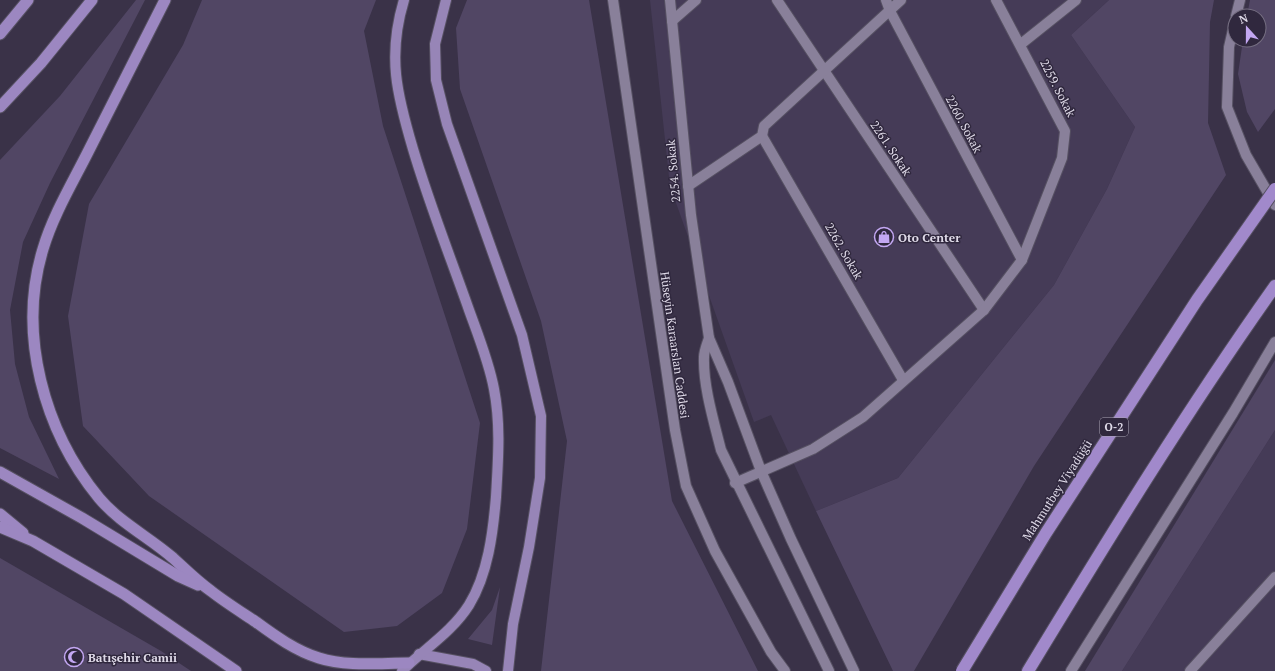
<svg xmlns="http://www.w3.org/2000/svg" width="1275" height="671" font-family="'PT Serif',serif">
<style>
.built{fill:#453b57}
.green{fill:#514664}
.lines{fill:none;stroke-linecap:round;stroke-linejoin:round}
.minor-casing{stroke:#565062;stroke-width:12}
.secondary-casing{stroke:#565062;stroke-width:12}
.primary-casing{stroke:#565062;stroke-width:12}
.trunk-casing{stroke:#565062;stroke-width:13}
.motorway-casing{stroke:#565062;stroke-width:14}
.minor{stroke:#89809a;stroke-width:10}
.secondary{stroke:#89809a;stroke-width:10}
.primary{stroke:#9785b7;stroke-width:10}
.trunk{stroke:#9c87c1;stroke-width:11}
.motorway{stroke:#a189cb;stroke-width:12}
.motorway-bridge-casing{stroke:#565062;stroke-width:14;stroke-linecap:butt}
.motorway-bridge{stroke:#a189cb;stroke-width:12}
.labels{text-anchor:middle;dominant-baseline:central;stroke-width:3;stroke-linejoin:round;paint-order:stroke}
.shield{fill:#30283e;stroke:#aaa5b5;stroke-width:1}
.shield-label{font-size:11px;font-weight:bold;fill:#dfdae8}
.street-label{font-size:12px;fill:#dfdae8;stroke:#30283e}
.poi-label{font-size:12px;font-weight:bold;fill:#dfdae8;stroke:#30283e;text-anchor:start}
</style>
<rect width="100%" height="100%" fill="#3a3248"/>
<g class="built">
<path d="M650,0h459l-38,35 64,92 -28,62 -53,96 -156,193 -82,33 -45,-96 -17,7 -84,-236z"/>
<path d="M1275,430v241h-153z"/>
</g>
<g class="green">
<path d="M136,0h9l-95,183 -27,59 -13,68 5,54 14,53 30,62 -59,-31v-288l60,-64z"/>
<path d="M202,0h174l-12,31 19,95 97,297 -13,106 -25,64 -45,33 -53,6 -195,-136 -66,-70 -15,-110 21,-112 94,-159z"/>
<path d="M467,0h122l83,501 86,170h-217l26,-230 -26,-120 -81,-232 -4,-61z"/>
<path d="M1109,0h105l-4,22 -2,101 18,52 -192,291 -120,205h-21l-77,-160 82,-33 156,-193 53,-96 28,-62 -64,-92z"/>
<path d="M1250,0h25v109l-17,23 -11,-20 -9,-38 5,-34h16v-24h-12z"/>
<path d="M1275,360v70l-153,241h-37z"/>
<path d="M0,558l161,93 30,20h-191z"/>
<path d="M500,587l-8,58 -24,-6 24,-29z"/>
</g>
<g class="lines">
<defs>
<g id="minor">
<path d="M670,0l21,215 18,123 19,44 33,89 30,68 63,132"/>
<path d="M777,0l207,310"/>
<path d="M886,0l4,11 132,249"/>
<path d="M672,21l24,-21"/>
<path d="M1021,44l55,-44"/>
<path d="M762,136l141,244"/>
<path d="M688,186l74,-50 2,-10 137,-126"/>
<path d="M709,338c-2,6 -5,13 -5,19 -1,29 10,65 17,93l108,221"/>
<path d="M735,483l78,-34 50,-32 121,-107 38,-50 40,-102 3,-27 -69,-131"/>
<path d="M1190,671l85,-94"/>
</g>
<g id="secondary">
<path d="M613,0l62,430 11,56 29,65 56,101 14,19"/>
<path d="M1236,16l4,-16"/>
<path d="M1235,21l-6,26 -2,60 19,48 29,50"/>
<path d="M1071,671l162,-258 42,-71"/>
</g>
<g id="primary">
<path d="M446,0l-11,44 1,36 11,44 75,211 19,81 -1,62 -11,69 -16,77 -5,47"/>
<path d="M419,654l54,10 13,7"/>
<path d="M402,671c22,-22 50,-39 67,-66 19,-31 24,-72 27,-108 2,-36 5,-72 -2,-108 -5,-27 -16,-54 -25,-79 -19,-54 -40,-107 -56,-161 -16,-54 -26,-93 -9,-149"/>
</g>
<g id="trunk">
<path d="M165,0c-25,50 -51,100 -76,150 -16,32 -36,65 -46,99 -26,85 1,182 56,249 21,25 50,39 74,60 12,11 24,23 38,33 14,11 30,21 45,31 19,14 40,29 63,36 28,9 61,5 90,5"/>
<path d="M0,34l28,-34"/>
<path d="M0,107l41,-44 51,-63"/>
<path d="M0,472l82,46 96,58 20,9"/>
<path d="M0,514l23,19"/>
<path d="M0,527l33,14 91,53 112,77"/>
</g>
<path id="motorway" d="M1028,671c79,-130 159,-261 247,-385"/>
</defs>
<use href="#minor" class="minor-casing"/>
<use href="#secondary" class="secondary-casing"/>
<use href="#primary" class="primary-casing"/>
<use href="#trunk" class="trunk-casing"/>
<use href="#motorway" class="motorway-casing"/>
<use href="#minor" class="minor"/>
<use href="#secondary" class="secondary"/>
<use href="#primary" class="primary"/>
<use href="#trunk" class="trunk"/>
<use href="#motorway" class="motorway"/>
<defs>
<path id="motorway-bridge" d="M962,671l84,-138 151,-233 78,-111"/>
</defs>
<use href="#motorway-bridge" class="motorway-bridge-casing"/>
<use href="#motorway-bridge" class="motorway-bridge"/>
</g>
<defs>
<symbol id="shop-ring" viewBox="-11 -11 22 22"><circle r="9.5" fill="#30283e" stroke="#c3a7f2" stroke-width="1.5"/><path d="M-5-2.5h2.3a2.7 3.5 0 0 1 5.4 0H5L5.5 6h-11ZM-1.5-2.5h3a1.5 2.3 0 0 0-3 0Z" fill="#c3a7f2"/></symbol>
<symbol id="mosque-ring" viewBox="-11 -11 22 22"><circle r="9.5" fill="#30283e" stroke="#c3a7f2" stroke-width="1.5"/><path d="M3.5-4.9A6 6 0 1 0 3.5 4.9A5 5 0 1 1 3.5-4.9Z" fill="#c3a7f2"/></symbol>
</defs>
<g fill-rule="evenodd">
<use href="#shop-ring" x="873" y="226" width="22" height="22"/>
<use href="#mosque-ring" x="63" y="646" width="22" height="22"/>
</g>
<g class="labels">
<rect class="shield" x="1100" y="418" width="28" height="18" rx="3"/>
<g class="shield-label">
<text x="1114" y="427">O-2</text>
</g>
<g class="street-label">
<text transform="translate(1058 88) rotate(63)">2259. Sokak</text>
<text transform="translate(964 124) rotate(62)">2260. Sokak</text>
<text transform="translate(891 148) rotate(56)">2261. Sokak</text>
<text transform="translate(673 171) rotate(-95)">2254. Sokak</text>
<text transform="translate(844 251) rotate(60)">2262. Sokak</text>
<text transform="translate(675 345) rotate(82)">Hüseyin Karaarslan Caddesi</text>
<text transform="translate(1057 490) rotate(-57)">Mahmutbey Viyadüğü</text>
</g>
<g class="poi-label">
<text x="898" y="237">Oto Center</text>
<text x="88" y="657">Batışehir Camii</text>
</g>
</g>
<g transform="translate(1247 28) rotate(339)"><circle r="19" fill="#30283e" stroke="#766f82"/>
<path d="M0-3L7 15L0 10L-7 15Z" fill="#c3a7f2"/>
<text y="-6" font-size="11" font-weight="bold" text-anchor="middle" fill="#dfdae8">N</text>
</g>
</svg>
